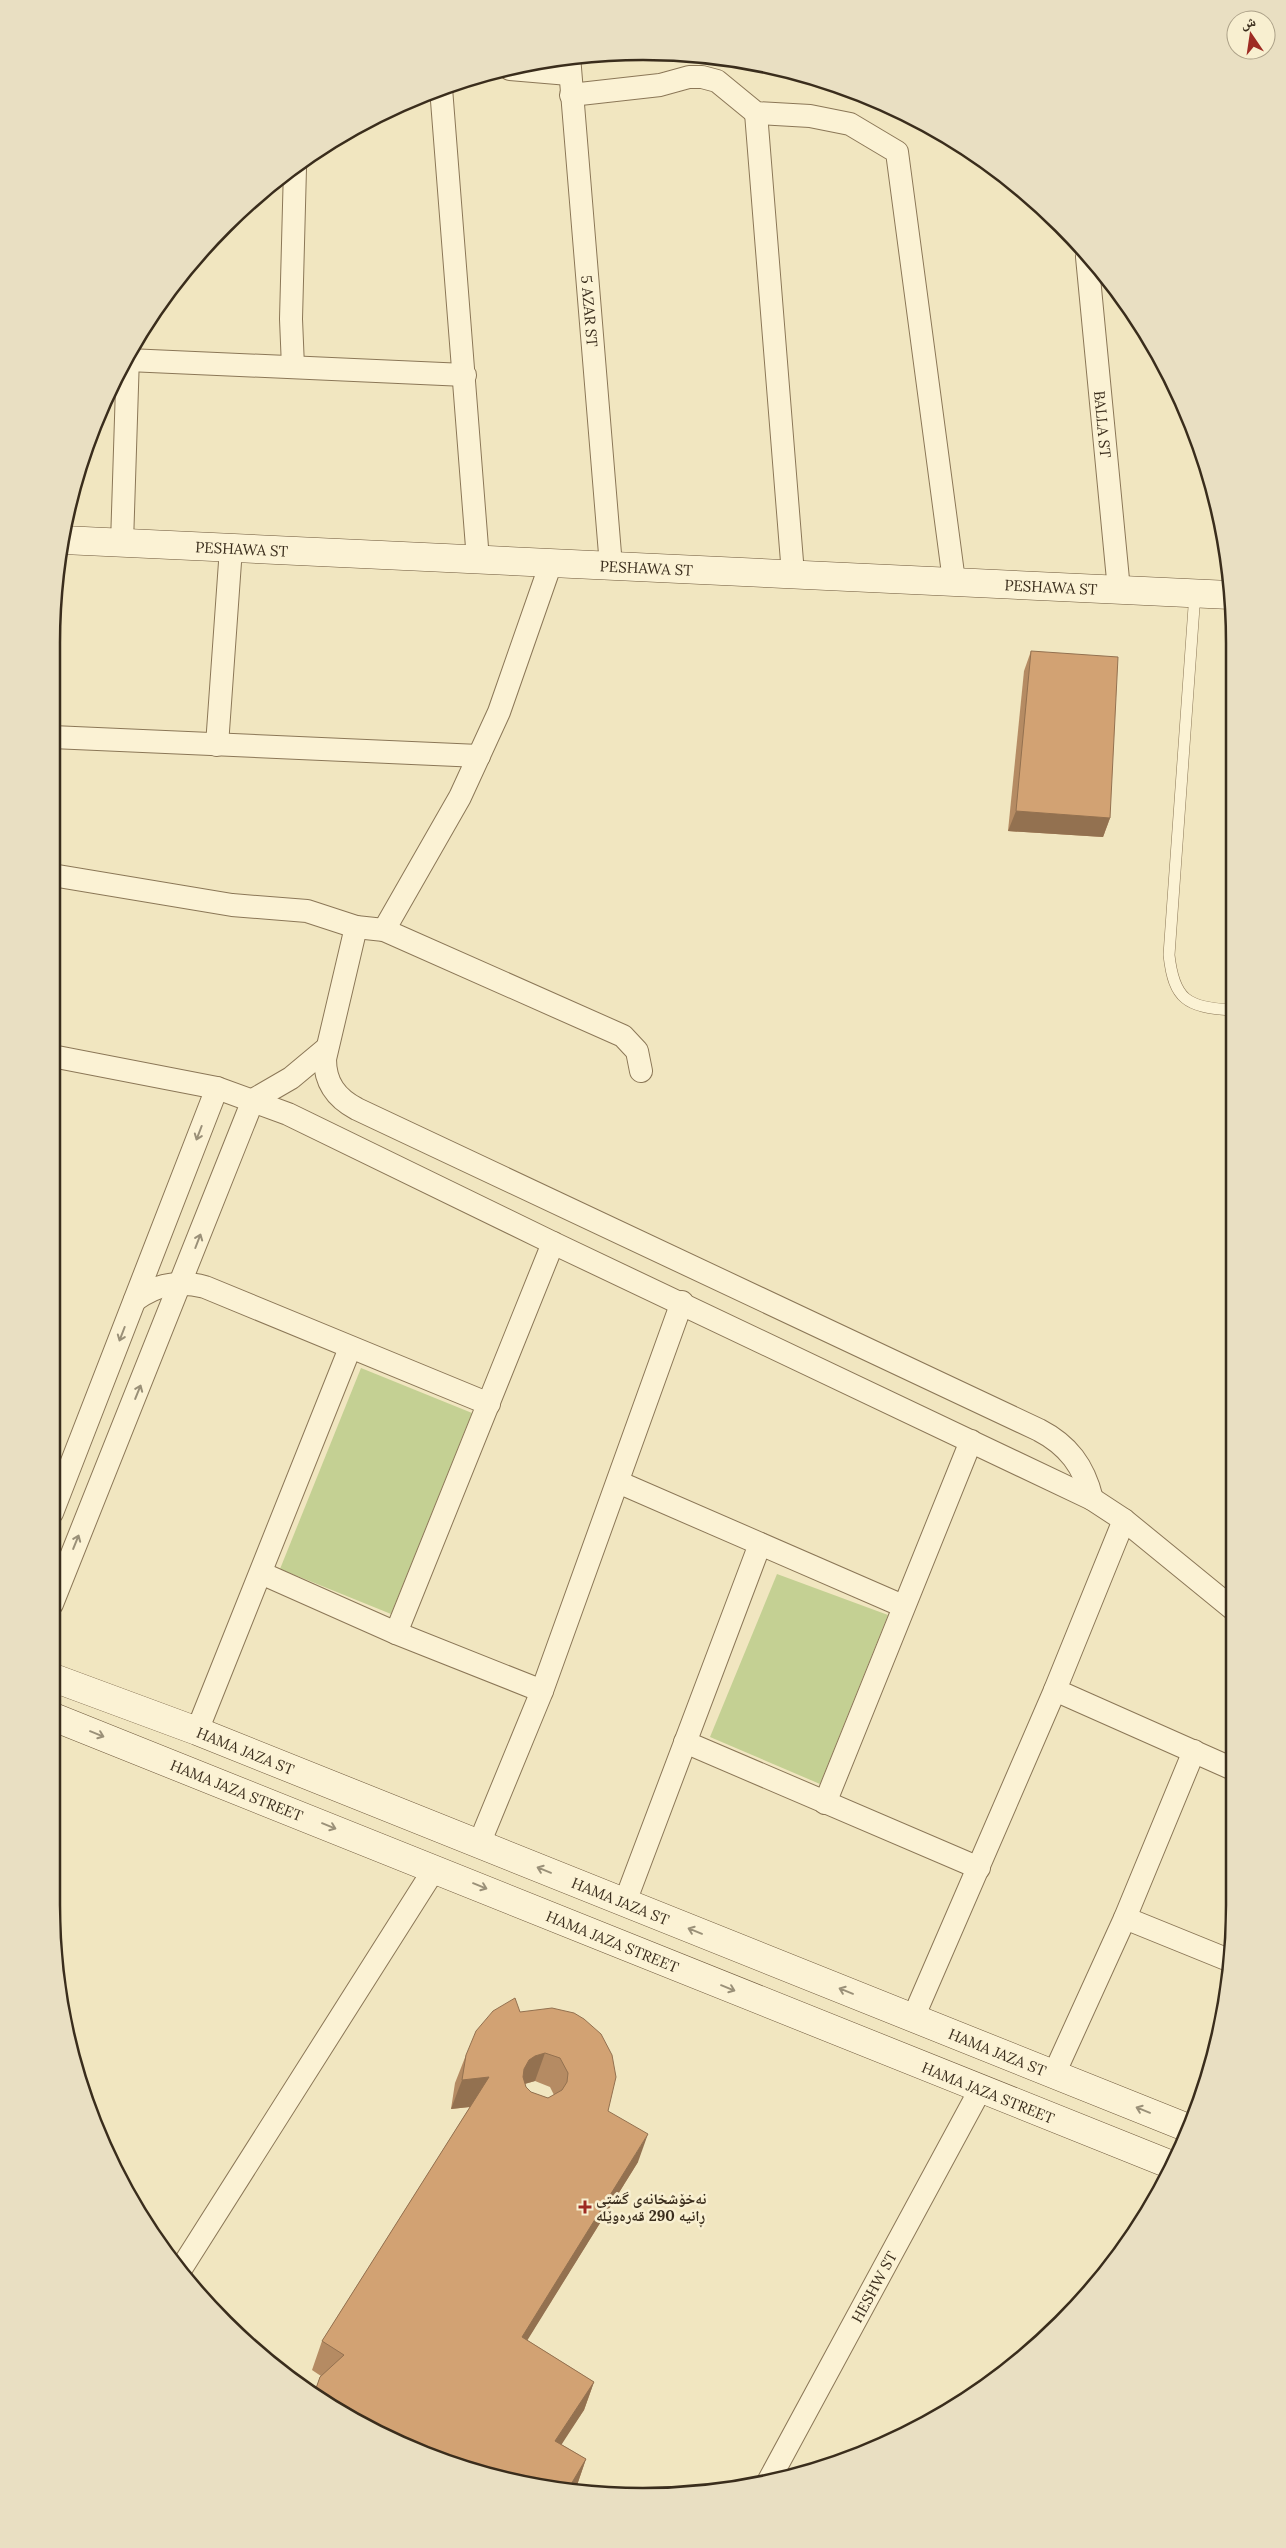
<svg xmlns="http://www.w3.org/2000/svg" width="1286" height="2548" font-family="Lora,'Noto Naskh Arabic',serif">
<style>
.green{fill:#c4d093}
.lines{fill:none;stroke-linecap:round;stroke-linejoin:round}
.lane-casing{stroke:#8b7757;stroke-width:12}
.street-casing{stroke:#8b7757;stroke-width:24}
.secondary-casing{stroke:#6d573a;stroke-width:29}
.lane{stroke:#fbf2d4;stroke-width:11}
.street{stroke:#fbf2d4;stroke-width:22}
.secondary{stroke:#fbf2d4;stroke-width:28}
.wall{fill:#b58b63;fill-rule:evenodd}
.shaded-wall{fill:#937150}
.building{fill:#d2a273;stroke:#937150;fill-rule:evenodd}
.oneway{stroke:#9a9078}
.poi-dot{fill:#9e2b23;stroke:#f8efd0;stroke-width:2}
.labels{text-anchor:middle;dominant-baseline:central;stroke-width:5;stroke-linejoin:round;paint-order:stroke}
.street-label{font-size:15px;fill:#3a2d1c;stroke:#f8efd0}
.poi-label{font-size:15px;font-weight:bold;fill:#3a2d1c;stroke:#f8efd0;text-anchor:start}
.rim{fill:none;stroke:#3a2d1c;stroke-width:2.5}
</style>
<rect width="100%" height="100%" fill="#f1e6c0"/>
<g class="green">
<path d="M361,1368l111,45 -81,201 -111,-45z"/>
<path d="M777,1574l111,41 -68,169 -110,-47z"/>
</g>
<g class="lines">
<defs>
<path id="lane" d="M1195,593l-26,362c5,45 18,52 62,55"/>
<g id="street">
<path id="s1" d="M569,56l42,510"/>
<path d="M510,69l59,5"/>
<path d="M441,88l37,472"/>
<path d="M571,95l89,-10 29,-8h13l15,4 39,32 54,3 40,8 47,28 57,429"/>
<path d="M756,113l37,461"/>
<path id="s2" d="M1087,257l32,333"/>
<path d="M128,360l337,15"/>
<path d="M293,367l-2,-48 4,-151"/>
<path d="M122,543l6,-187"/>
<path d="M52,737l427,19"/>
<path d="M217,745l14,-197"/>
<path d="M52,875l180,30 75,6 49,16 28,3 239,106 14,15 4,20"/>
<path d="M356,927l-31,132c0,24 11,39 32,50l682,321c29,15 45,36 53,69"/>
<path d="M384,930l76,-133 39,-85 52,-149"/>
<path d="M52,1056l165,32 71,26 265,129 539,256 32,21 109,89"/>
<path d="M135,1300c22,-16 44,-20 70,-13l284,117"/>
<path d="M618,1482l285,124"/>
<path d="M52,1513l165,-425"/>
<path d="M261,1573l135,60 146,58"/>
<path d="M52,1604l201,-504 38,-22 36,-30"/>
<path d="M396,1633l157,-390"/>
<path d="M1055,1690l178,79"/>
<path d="M197,1731l153,-383"/>
<path d="M685,1742l294,126"/>
<path d="M825,1803l146,-362"/>
<path d="M479,1844l63,-153 140,-389"/>
<path d="M625,1902l135,-358"/>
<path d="M1125,1918l106,43"/>
<path d="M913,2018l142,-328 69,-170"/>
<path d="M1054,2074l71,-156 69,-167"/>
<path d="M179,2272l256,-404"/>
<path id="s3" d="M768,2482l212,-392"/>
</g>
<g id="secondary">
<path id="s4" d="M63,540l1167,55"/>
<path id="s5" d="M51,1677l146,54 991,397"/>
<path id="s6" d="M51,1716c375,148 748,302 1123,450"/>
</g>
</defs>
<use href="#lane" class="lane-casing"/>
<use href="#street" class="street-casing"/>
<use href="#secondary" class="secondary-casing"/>
<use href="#lane" class="lane"/>
<use href="#street" class="street"/>
<use href="#secondary" class="secondary"/>
</g>
<g class="wall">
<path d="M1031,651l79,167 -7,19 -95,-6 16,-160z"/>
<path d="M520,2012l88,99 30,51 -111,178 67,42 -10,28 -23,34 25,15 -10,29 -2,3 -47,-6 -214,-89 7,-19 1,-1 -9,-6 10,-29 148,-234 -19,2 4,-26 11,-28zM535,2081l15,6 4,8 -6,3 -17,-6 -5,-5 -1,-3z"/>
</g>
<g class="shaded-wall">
<path d="M1016,811l94,7 -7,19 -95,-6z"/>
<path d="M545,2053l-10,28 -11,3 -5,5 5,-20 5,-9 6,-4z"/>
<path d="M489,2077l-11,29 -27,3 11,-29z"/>
<path d="M648,2134l-10,28 -126,203 10,-28z"/>
<path d="M594,2382l-10,28 -39,60 10,-29z"/>
<path d="M586,2459l-10,29 -2,3h-7z"/>
</g>
<g class="building">
<path d="M1031,651l87,6 -8,161 -94,-7z"/>
<path d="M515,1998l5,14 32,-4 22,5 10,6 17,15 11,21 4,22 -8,34 40,23 -126,203 72,45 -39,59 31,18 -19,32 -40,-6 -111,-33 -102,-55v-3l6,-17 24,-22 -22,-14 167,-264 -27,3 4,-25 10,-24 17,-20zM545,2053l15,5 8,15 -1,9 -5,8 -14,8 -17,-6 -5,-5 -3,-10 1,-8 5,-9 6,-4z"/>
</g>
<defs><path id="oneway-shaft" d="M-6 0H5M1.5-3L5.5 0L1.5 3" fill="none" stroke-width="1.6" stroke-linecap="round" stroke-linejoin="round" transform="scale(1.25)"/></defs>
<g class="oneway">
<use href="#oneway-shaft" transform="translate(199 1133) rotate(111)"/>
<use href="#oneway-shaft" transform="translate(198 1241) rotate(-69)"/>
<use href="#oneway-shaft" transform="translate(122 1334) rotate(111)"/>
<use href="#oneway-shaft" transform="translate(138 1392) rotate(-68)"/>
<use href="#oneway-shaft" transform="translate(76 1542) rotate(-68)"/>
<use href="#oneway-shaft" transform="translate(97 1734) rotate(22)"/>
<use href="#oneway-shaft" transform="translate(329 1826) rotate(22)"/>
<use href="#oneway-shaft" transform="translate(544 1870) rotate(-158)"/>
<use href="#oneway-shaft" transform="translate(480 1886) rotate(22)"/>
<use href="#oneway-shaft" transform="translate(695 1931) rotate(-158)"/>
<use href="#oneway-shaft" transform="translate(728 1988) rotate(22)"/>
<use href="#oneway-shaft" transform="translate(846 1991) rotate(-158)"/>
<use href="#oneway-shaft" transform="translate(1143 2110) rotate(-158)"/>
</g>
<path class="poi-dot" d="M582.5 2199.5h5v5h5v5h-5v5h-5v-5h-5v-5h5z"/>
<g class="labels">
<g class="street-label">
<text stroke="none"><textPath href="#s1" startOffset="256">5 AZAR ST</textPath></text>
<text stroke="none"><textPath href="#s2" startOffset="168">BALLA ST</textPath></text>
<text stroke="none"><textPath href="#s4" startOffset="179">PESHAWA ST</textPath></text>
<text stroke="none"><textPath href="#s4" startOffset="584">PESHAWA ST</textPath></text>
<text stroke="none"><textPath href="#s4" startOffset="989">PESHAWA ST</textPath></text>
<text stroke="none"><textPath href="#s5" startOffset="208">HAMA JAZA ST</textPath></text>
<text stroke="none"><textPath href="#s6" startOffset="200">HAMA JAZA STREET</textPath></text>
<text stroke="none"><textPath href="#s5" startOffset="612">HAMA JAZA ST</textPath></text>
<text stroke="none"><textPath href="#s6" startOffset="605">HAMA JAZA STREET</textPath></text>
<text stroke="none"><textPath href="#s5" startOffset="1018">HAMA JAZA ST</textPath></text>
<text stroke="none"><textPath href="#s6" startOffset="1010">HAMA JAZA STREET</textPath></text>
<text stroke="none"><textPath href="#s3" startOffset="222">HESHW ST</textPath></text>
</g>
<g class="poi-label">
<text x="596" y="2198">نەخۆشخانەی گشتی<tspan x="596" dy="17">ڕانیە 290 قەرەوێلە</tspan></text>
</g>
</g>
<path d="M0 0H1286V2548H0ZM643 60H643A583 583 0 0 1 1226 643V1905A583 583 0 0 1 643 2488H643A583 583 0 0 1 60 1905V643A583 583 0 0 1 643 60Z" fill="#e9dfc2" fill-rule="evenodd"/>
<path class="rim" d="M643 60H643A583 583 0 0 1 1226 643V1905A583 583 0 0 1 643 2488H643A583 583 0 0 1 60 1905V643A583 583 0 0 1 643 60Z"/>
<g transform="translate(1251 35) rotate(347)"><circle r="24" fill="#f8efd0" stroke="#aca188"/>
<path d="M0-4L9 19L0 12L-9 19Z" fill="#9e2b23"/>
<text y="-8" font-size="14" font-weight="bold" text-anchor="middle" fill="#3a2d1c">ش</text>
</g>
</svg>
